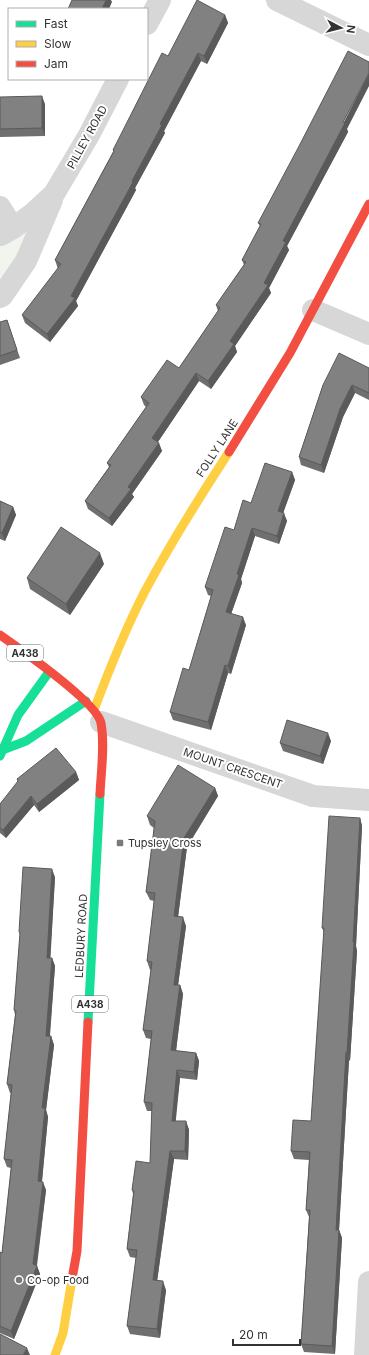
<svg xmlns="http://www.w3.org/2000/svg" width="369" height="1355" font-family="Inter,sans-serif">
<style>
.green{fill:#f1f5ed}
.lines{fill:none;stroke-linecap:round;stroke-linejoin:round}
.street{stroke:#d7d7d7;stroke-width:22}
.fast{stroke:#16e098;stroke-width:9}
.slow{stroke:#ffcf43;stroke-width:9}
.jam{stroke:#f24e42;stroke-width:9}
.wall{fill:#6f6f6f}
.shaded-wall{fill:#5a5a5a}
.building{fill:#818181;stroke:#5a5a5a}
.poi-dot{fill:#7a7a7a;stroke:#fff;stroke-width:1.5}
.labels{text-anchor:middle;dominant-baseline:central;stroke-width:4;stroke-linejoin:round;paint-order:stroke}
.shield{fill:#fff;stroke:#707070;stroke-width:1}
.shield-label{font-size:10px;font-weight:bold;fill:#333}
.street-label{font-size:11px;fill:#333;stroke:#fff}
.poi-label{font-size:11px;fill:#333;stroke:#fff;text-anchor:start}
</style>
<rect width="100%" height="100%" fill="#fff"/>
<path class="green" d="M54,194l-54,103v-62z"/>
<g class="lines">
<g class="street">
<path d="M277,0l92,45"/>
<path d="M147,24l13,-24"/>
<path d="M0,207l13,21 -12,7"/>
<path d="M13,228l18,-13 23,-21 35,-59 29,-56"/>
<path d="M0,297l2,-1 24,-35 26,-61"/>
<path d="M313,310l56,24"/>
<path d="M101,722l212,74 56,4"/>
<path d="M365,1355l4,-73"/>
</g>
<g class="fast">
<path d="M5,749l21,-8 60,-40"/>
<path d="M0,756l18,-41 31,-43"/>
<path d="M88,1022l12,-228"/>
</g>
<g class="slow">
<path d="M94,710c15,-40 31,-80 50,-117 26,-49 55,-95 85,-141"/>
<path d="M55,1355l8,-22 9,-54"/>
</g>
<g class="jam">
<path d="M229,452l61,-99 79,-149"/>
<path d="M0,635c20,14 97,67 101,88 4,22 0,49 -1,71"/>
<path d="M72,1279l5,-28 11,-229"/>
</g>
</g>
<g class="wall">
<path d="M225,15l3,8 -21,41 -6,-3 -37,70 1,2 -30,55 1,2 -60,111 2,5 -28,36 -25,-19 -3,-8 36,-46 -3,-9 58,-108v-2l55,-94z"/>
<path d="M0,97l45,7v32l-45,1z"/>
<path d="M347,129l1,3 -61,114 2,4 -20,38 2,5 -36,53 2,6 -26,37 -12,-8 -41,61 4,9 -30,43 2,3 -22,29 -24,-17 -3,-8 24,-34 -2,-4 39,-56 -2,-2 -3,-8 38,-29 39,-57 -2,-6 28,-40 -2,-5 18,-34 -2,-3z"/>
<path d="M7,320l13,38 -20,7v-43z"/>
<path d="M369,368v32l-14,-7 -12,24 -19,56 -23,-8 -2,-8 24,-72z"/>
<path d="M292,472l3,8 -12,33 4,8 -8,23 -24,-8 -14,43 1,4 -11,31 15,11 -15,49 -3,-1 -17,57 -38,-10 -3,-8 19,-42 22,-74 -3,-1 -3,-8 46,-84z"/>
<path d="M0,501l13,6 3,8 -11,26 -5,-2z"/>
<path d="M104,564l-34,51 -40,-26 -3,-11z"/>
<path d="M331,741l-8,23 -40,-13 -3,-8z"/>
<path d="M76,772l3,8 -40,32 -5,-7 -28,33 -6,-5v-29l18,-22 -1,-3z"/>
<path d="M215,788l3,8 -31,51 -9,70 8,9 -8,59h2l3,9 -7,57 20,2 3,8 -2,19 -17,-2 -5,43h11l3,9 -1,30 -14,-1 -17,122 9,9 -6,48 -30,-4 -3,-8 9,-68 -6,-1 -3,-8 6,-55 -1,-4 18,-27 2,-52h-5l-3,-9 7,-63 -5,-1 -3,-8 8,-60h-1l-3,-9 7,-60 -4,-1 -4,-8 8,-64 -4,-3 -3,-9z"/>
<path d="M360,818l2,8 -6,120 1,5 -7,110 -1,-1 -10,170 3,8 -7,116 -31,-2 -3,-8 8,-127 -3,-7 3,-50 -15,-1 -3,-8 20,-30 13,-189 -2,-4z"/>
<path d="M55,877l-5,81h2l3,8 -5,70h1l3,9 -8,65 2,7 -6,65 4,8 -9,76 3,8 -26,65 -14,-6v-81l2,1 9,-85 -4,-1 -3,-8 7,-66h-1l-3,-9 8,-69 -1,-5 6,-75 -1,-3z"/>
</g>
<g class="shaded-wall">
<path d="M106,0h5l1,2 -3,7h-7z"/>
<path d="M225,15l3,8 -21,41 -3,-8z"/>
<path d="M198,53l3,8 -37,70 1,2 -30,55 1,2 -60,111 2,5 -28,36 -3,-8 24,-38 61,-115 28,-57z"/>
<path d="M369,73v13l-22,43 1,3 -61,114 2,4 -20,38 2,5 -36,53 2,6 -26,37 -3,-8 22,-40 34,-58 19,-42z"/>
<path d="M42,96l3,8v32l-3,-8z"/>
<path d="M196,373l3,8 -44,65 -3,-8z"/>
<path d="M352,385l3,8 -12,24 -19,56 -3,-8 19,-56z"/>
<path d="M159,443l3,8 -30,43 2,3 -22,29 -3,-8 19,-31z"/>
<path d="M292,472l3,8 -14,39 -3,-8z"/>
<path d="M13,507l3,8 -11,26 -3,-8z"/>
<path d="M284,513l3,8 -8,23 -2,-8z"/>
<path d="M252,528l3,8 -14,43 1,4 -13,37 -3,-8 11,-38z"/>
<path d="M100,553l4,11 -34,51 -4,-11z"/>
<path d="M243,617l3,8 -15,49 -3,-8z"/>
<path d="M225,665l3,8 -17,57 -3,-8z"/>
<path d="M328,733l3,8 -8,23 -3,-8z"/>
<path d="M76,772l3,8 -40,32 -2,-8z"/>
<path d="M215,788l3,8 -31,51 -10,78 -3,-9 10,-78z"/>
<path d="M31,796l3,9 -28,33 -3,-8z"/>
<path d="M360,818l2,8 -6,120 1,5 -7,110 -3,-8z"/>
<path d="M52,869l3,8 -5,89 -3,-8z"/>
<path d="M183,917l3,9 -9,67 -3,-8z"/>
<path d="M52,958l3,8 -6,78 -3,-8z"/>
<path d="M180,985l3,9 -8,65 -4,-9z"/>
<path d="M51,1036l3,9 -8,65 2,7 -7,73 -3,-9 4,-73z"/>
<path d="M346,1052l3,8 -10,170 3,8 -7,116 -3,-8 4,-116z"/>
<path d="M196,1053l3,8 -2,19 -3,-8z"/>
<path d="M177,1070l3,8 -5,51 -3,-8z"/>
<path d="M186,1121l3,9 -1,30 -3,-9z"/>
<path d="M170,1151l4,8 -18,130 -3,-9z"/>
<path d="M43,1182l3,8 -10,79 1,-3 3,8 -26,65 -3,-8 22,-67z"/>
<path d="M163,1281l3,9 -6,48 -3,-9z"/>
<path d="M27,1348l3,7h-7z"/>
</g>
<g class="building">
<path d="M72,0h34l-4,9h-34z"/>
<path d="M197,0l28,15 -21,41 -6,-3 -38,71 2,1 -30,56 1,1 -62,114 4,2 -28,36 -25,-19 39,-51 -6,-4 59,-109 -1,-1 49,-97 6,3z"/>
<path d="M348,51l21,11v11l-26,49 2,1 -62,118 3,1 -22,41 4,2 -38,56 4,3 -26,37 -12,-8 -44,65 7,5 -31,44 3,2 -22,29 -24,-17 26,-36 -4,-2 42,-60 -8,-6 26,-37 12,8 41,-60 -4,-3 30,-43 -4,-2 19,-36 -3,-1 39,-73z"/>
<path d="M42,96v32l-42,1v-32z"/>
<path d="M7,320l10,30 -17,6v-34z"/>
<path d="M339,353l30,15v25l-17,-8 -12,24 -19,56 -22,-8 24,-72z"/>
<path d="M265,463l27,9 -14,39 6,2 -7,23 -25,-8 -15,46 2,1 -13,37 17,5 -15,49 -3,-1 -17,57 -38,-10 13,-44 6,2 24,-80 -8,-3 20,-60 9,3 9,-30 8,3z"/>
<path d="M0,501l13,6 -11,26 -2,-1z"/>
<path d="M61,527l39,26 -34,51 -39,-26z"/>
<path d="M287,720l41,13 -8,23 -40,-13z"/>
<path d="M56,748l20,24 -39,32 -6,-8 -28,34 -3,-2v-24l18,-23 -1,-2z"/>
<path d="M178,765l37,23 -31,50 -10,78 9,1 -9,68h6l-9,65 25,3 -2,19 -17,-2 -5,51h14l-1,30h-15l-17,129 10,1 -6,48 -30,-3 10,-76 -10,-1 7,-58 -2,-1 4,-29 14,2 2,-60 -8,-1 8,-71 -9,-1 9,-68 -5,-1 8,-68 -9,-1 9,-71 -8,-5z"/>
<path d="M329,816l31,2 -7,124 1,1 -7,110 -1,-1 -10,178h3l-7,116 -31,-2 9,-134h-4l4,-58 -19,-1 2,-31 18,1 13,-193h-2z"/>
<path d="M23,867l29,2 -5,89h5l-6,78h5l-9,72h3l-7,73 5,1 -10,82 4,2 -26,65 -11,-5v-74l2,1 10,-93 -8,-1 8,-74 -5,-1 9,-73 -2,-1 6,-77 -1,-1z"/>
<path d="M0,1334l27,14 -4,7h-23z"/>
</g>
<g class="poi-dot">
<rect x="116" y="839" width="8" height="8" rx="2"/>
<circle cx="19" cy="1280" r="4"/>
</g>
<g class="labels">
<g class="shield">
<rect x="7" y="645" width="36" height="16" rx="3"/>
<rect x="72" y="996" width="36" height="16" rx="3"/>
</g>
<g class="shield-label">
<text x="25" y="653">A438</text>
<text x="90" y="1004">A438</text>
</g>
<g class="street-label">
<text transform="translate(87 137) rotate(-61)">PILLEY ROAD</text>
<text transform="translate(217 448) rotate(-57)">FOLLY LANE</text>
<text transform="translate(233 768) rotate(19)">MOUNT CRESCENT</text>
<text transform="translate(81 936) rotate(-87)">LEDBURY ROAD</text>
</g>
<g class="poi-label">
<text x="128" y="843">Tupsley Cross</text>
<text x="27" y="1280">Co-op Food</text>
</g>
</g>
<rect x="8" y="8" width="140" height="72" fill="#ffffff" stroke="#adadad"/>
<rect x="16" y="21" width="20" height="6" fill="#16e098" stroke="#adadad"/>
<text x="44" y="28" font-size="12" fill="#333333">Fast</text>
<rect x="16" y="41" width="20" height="6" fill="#ffcf43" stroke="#adadad"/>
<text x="44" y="48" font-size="12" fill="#333333">Slow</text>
<rect x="16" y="61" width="20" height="6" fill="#f24e42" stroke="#adadad"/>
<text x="44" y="68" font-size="12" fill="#333333">Jam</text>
<g transform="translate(341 28) rotate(97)" stroke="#ffffff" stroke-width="3" paint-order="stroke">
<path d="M0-3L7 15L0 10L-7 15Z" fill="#333333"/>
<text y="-6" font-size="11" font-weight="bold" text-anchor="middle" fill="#333333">N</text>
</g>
<path d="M233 1339v6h67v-6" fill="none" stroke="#333333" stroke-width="2"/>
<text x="239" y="1339" font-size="12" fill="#333333" stroke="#ffffff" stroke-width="3" paint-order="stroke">20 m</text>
</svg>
